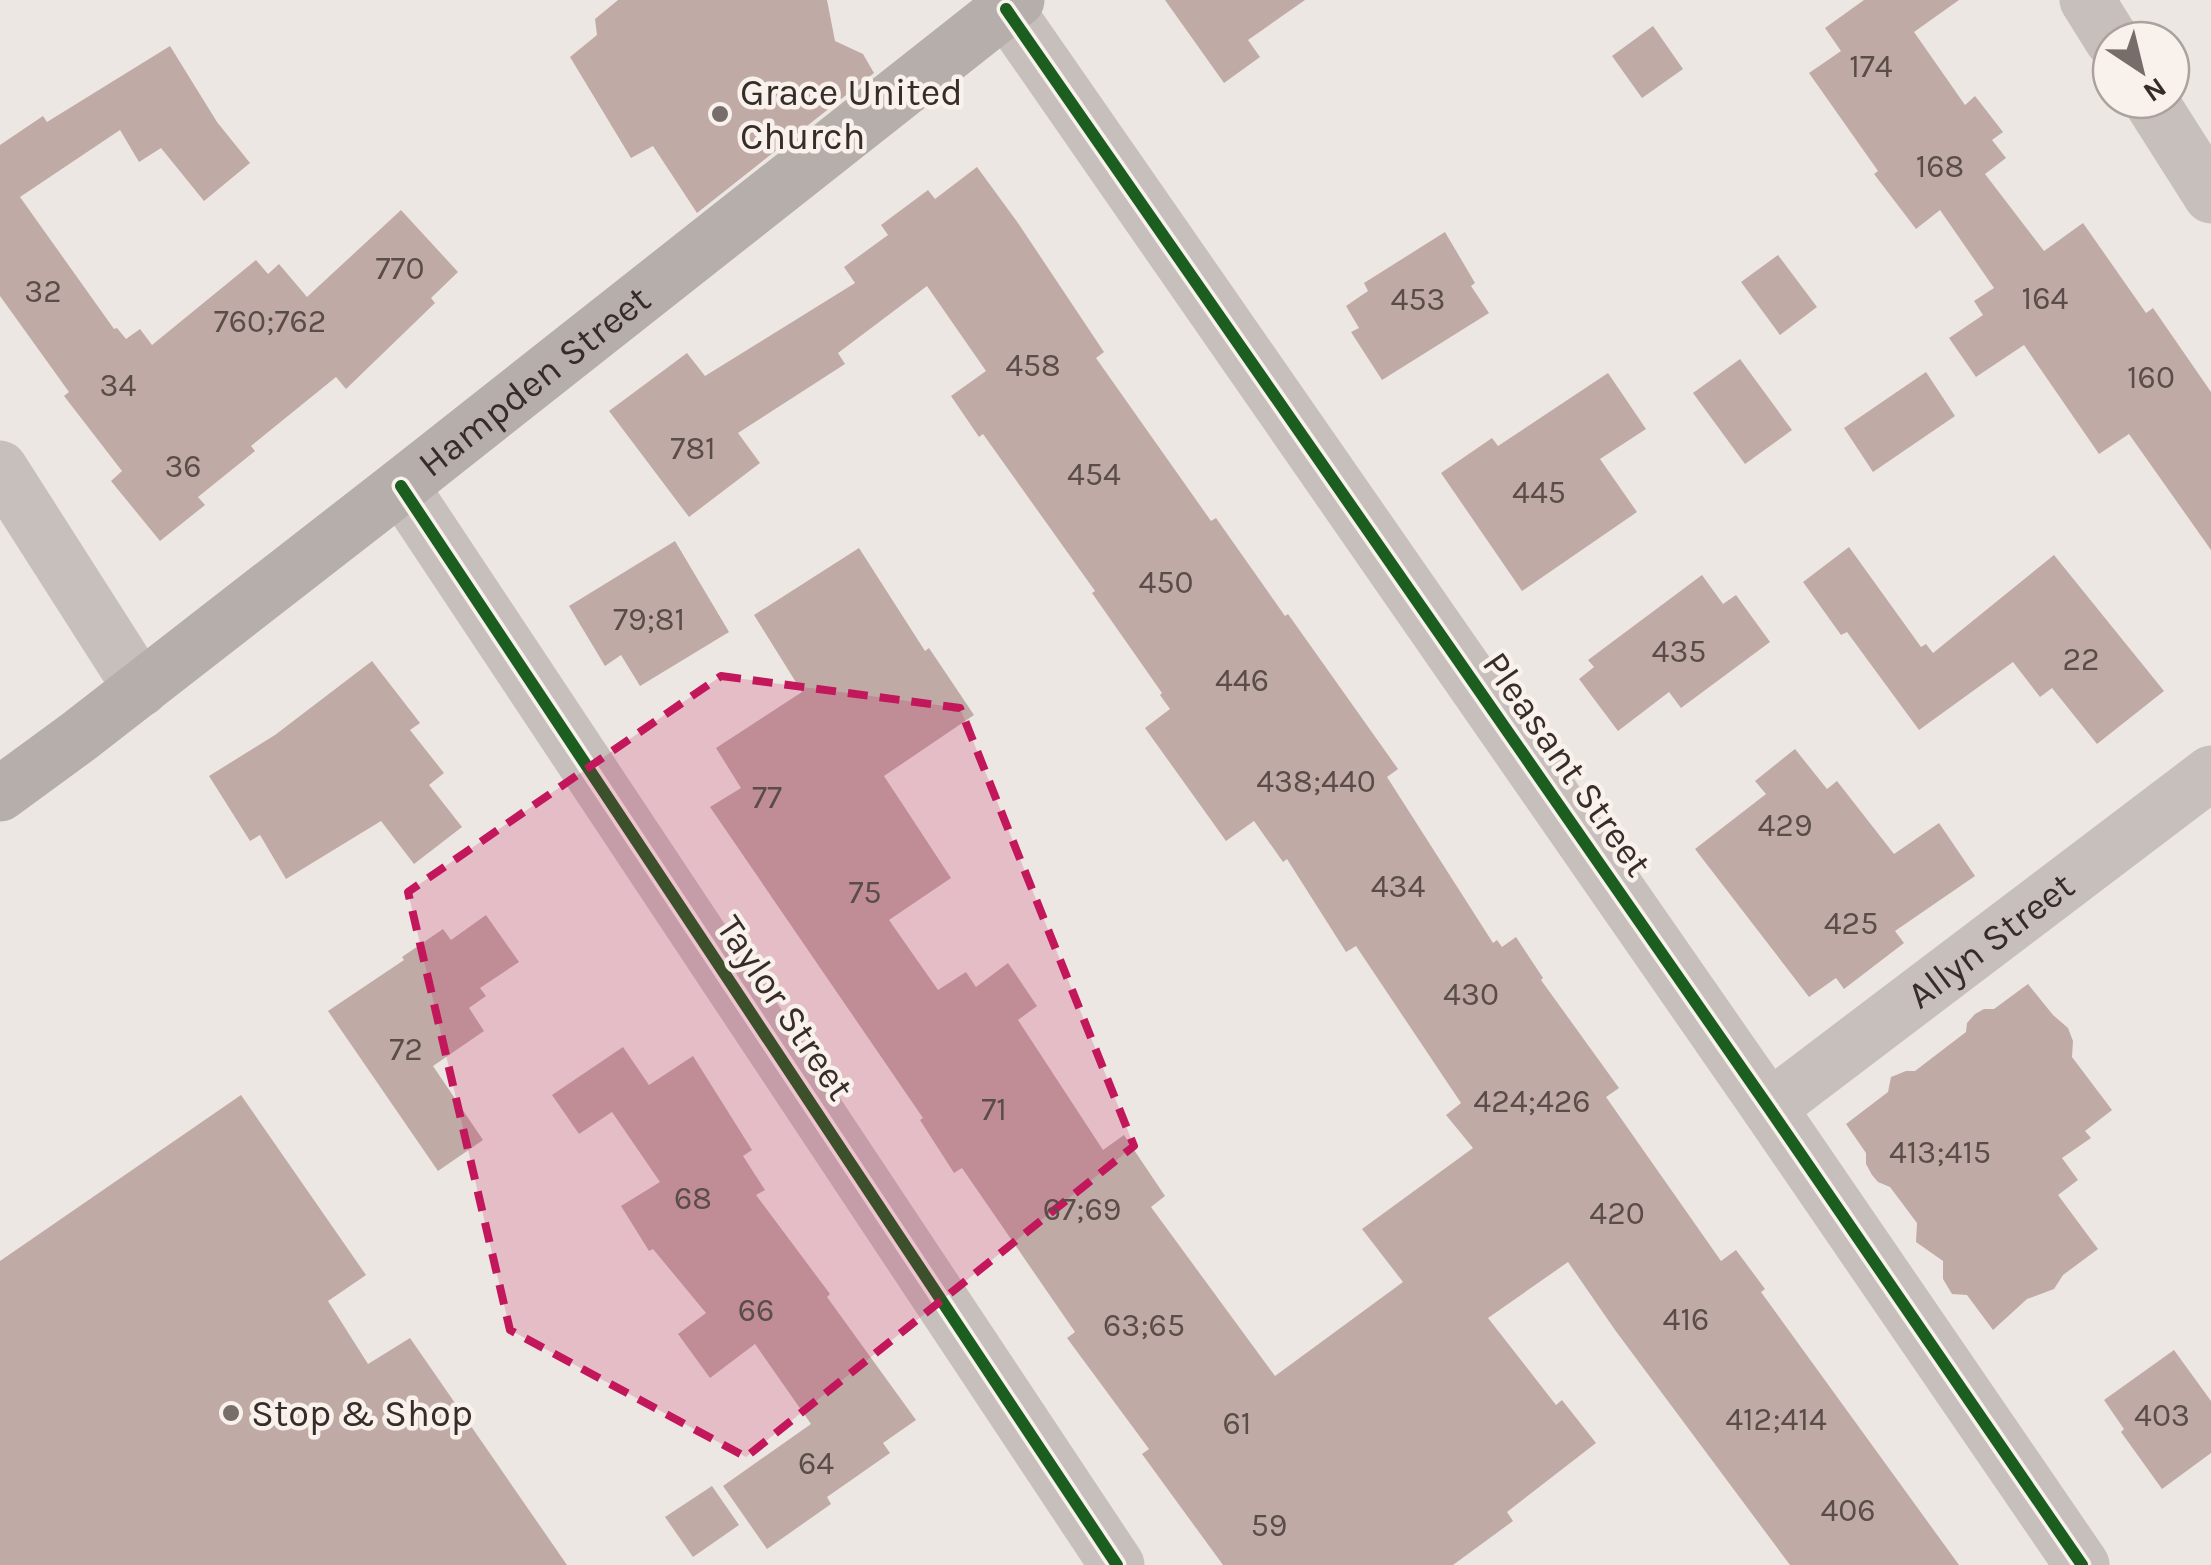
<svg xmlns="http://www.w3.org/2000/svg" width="2211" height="1565" font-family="Karla,sans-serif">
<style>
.building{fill:#c0aaa6}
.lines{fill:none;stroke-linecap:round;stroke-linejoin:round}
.minor{stroke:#c6bfbc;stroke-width:55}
.major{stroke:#b5aeab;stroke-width:55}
.cycleway-casing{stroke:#f9f1eb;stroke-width:19}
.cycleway{stroke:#1b5e20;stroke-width:12}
.marked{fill:#c2185b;fill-opacity:0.2;stroke:#c2185b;stroke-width:8;stroke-dasharray:20 12;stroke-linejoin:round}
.poi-dot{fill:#776d6b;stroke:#f9f1eb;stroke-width:4}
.labels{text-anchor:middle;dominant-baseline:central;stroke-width:9;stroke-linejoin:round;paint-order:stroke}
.number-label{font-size:32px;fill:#594c49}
.poi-label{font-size:38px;fill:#372c2a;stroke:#f9f1eb;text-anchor:start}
.street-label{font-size:38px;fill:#372c2a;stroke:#f9f1eb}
</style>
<rect width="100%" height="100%" fill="#ede7e3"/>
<g class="building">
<path d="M618,0h209l8,41 28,13 11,19 -177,140 -44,-67 -22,12 -61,-101 27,-22 -2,-16z"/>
<path d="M1165,0h140l-57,40 12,17 -36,26z"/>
<path d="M1864,0h95l-45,32 51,73 10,-9 28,36 -11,8 14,18 -21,16 59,77 39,-28 63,90 7,-5 58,84v158l-82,-116 -30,20 -75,-109 -48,32 -27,-39 34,-23 -9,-14 20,-13 -54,-78 -24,19 -42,-55 4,-3 -69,-98 32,-22 -16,-23z"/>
<path d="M1653,26l30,43 -41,29 -30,-42z"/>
<path d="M170,46l47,76 33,41 -46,38 -43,-53 -22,14 -19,-32 -100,67 94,132 3,-1 9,11 14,-10 12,16 104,-85 12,14 11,-10 28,33 94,-87 57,62 -27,26 4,5 -89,86 -10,-12 -85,69 4,5 -57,46 7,8 -45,36 -49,-60 11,-10 -58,-75 5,-4 -69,-96v-151l43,-29 4,6z"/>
<path d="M977,167l41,56 86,129 -8,6 115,163 5,-3 69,98 3,-2 110,155 -11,8 106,166 4,-3 5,7 14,-10 27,41 -2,2 78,108 -13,9 115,164 15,-11 29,39 -4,3 198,273h-169l-175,-235 -47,-68 -80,56 68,87 6,-5 34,43 -89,69 6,9 -60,44h-230l-81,-111 7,-5 -82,-111 8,-6 -113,-164 -8,5 -34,-53 3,-2 -213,-311 31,-19 -25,-40 86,-56 -48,-77 105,-67 66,103 4,-3 45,67 -90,61 67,102 -62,42 49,70 28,-18 10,15 32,-24 29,43 -19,14 85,130 21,-15 41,61 -14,11 124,169 128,-94 -41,-53 111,-81 -27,-33 15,-12 -105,-157 -10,6 -59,-93 -4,3 -29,-41 -28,20 -81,-113 25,-19 -10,-14 2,-2 -70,-100 3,-2 -112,-157 -4,3 -28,-41 35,-25 -59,-85 -89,67 7,11 -107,69 22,30 -71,54 -80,-106 78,-58 18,23 150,-93 -11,-16 44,-32 -7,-10 47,-35 7,9z"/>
<path d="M1445,232l30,51 -4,3 18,27 -107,67 -31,-48 8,-4 -13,-22 22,-15 -4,-8z"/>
<path d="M1778,255l39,52 -37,28 -39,-53z"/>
<path d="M1740,359l52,71 -47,34 -52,-71z"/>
<path d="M1926,372l29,44 -82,56 -29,-44z"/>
<path d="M1608,373l38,56 -46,30 37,53 -115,79 -81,-118 51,-35 6,8z"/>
<path d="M675,541l54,91 -89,54 -19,-31 -16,11 -36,-60z"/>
<path d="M1849,547l72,100 5,-3 7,9 121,-98 110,136 -67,53 -45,-56 -12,9 -27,-35 -94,68 -72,-98 -6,3 -38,-53z"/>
<path d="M1702,575l21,29 13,-9 34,47 -89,66 -12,-16 -51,39 -39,-52 15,-12 -6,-7z"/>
<path d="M372,661l48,62 -10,7 34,43 -15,12 33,42 -48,37 -33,-43 -95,58 -26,-44 -10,6 -41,-65 66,-41z"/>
<path d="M1795,749l32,40 10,-8 57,73 45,-31 36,53 -80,55 9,12 -60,46 -8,-11 -27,19 -114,-148 71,-55 -11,-13z"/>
<path d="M486,915l33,47 -39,26 6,8 -17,12 15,23 -51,35 50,74 -45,31 -110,-160 76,-51 -2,-3 41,-28 8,11z"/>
<path d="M2028,984l25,31 15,13 5,13 -1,16 40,53 -27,21 6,7 -29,20 16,22 -20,15 40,54 -35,26 -9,14 -27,10 -34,31 -26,-35 -15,-1 -9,-15v-18l-27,-19 1,-19 -27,-36 -12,-5 -6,-7 -6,-11v-11l-20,-29 42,-32 3,-15 15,-6h9l51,-39 1,-9 8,-9 9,-5h10z"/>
<path d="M623,1047l26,38 44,-29 59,94 -9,6 22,34 -9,5 74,99 -3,3 89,123 -33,23 7,10 -63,44 4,7 -64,45 -44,-63 88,-62 -56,-80 -45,34 -32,-44 28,-21 -53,-64 -4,2 -28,-45 39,-24 -48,-70 -33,22 -27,-39z"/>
<path d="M241,1095l125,180 -38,26 40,63 42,-26 157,227h-567v-304z"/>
<path d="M2174,1350l37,51v52l-49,36 -41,-57 3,-3 -20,-29z"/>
<path d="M712,1486l27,39 -46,32 -28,-40z"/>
</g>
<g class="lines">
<g class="minor">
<path d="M2087,0l25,40"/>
<path d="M1006,9l763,1099 313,457"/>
<path d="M2150,100l61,96"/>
<path d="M0,468l141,221"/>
<path d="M401,486l716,1079"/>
<path id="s1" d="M1769,1108l442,-335"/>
</g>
<path class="major" id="s2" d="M0,794l78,-57 323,-251 616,-486"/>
<defs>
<g id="cycleway">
<path d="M1006,9l763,1099 313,457"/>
<path d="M401,486l716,1079"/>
</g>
</defs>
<use href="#cycleway" class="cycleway-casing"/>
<use href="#cycleway" class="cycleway"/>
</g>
<path class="marked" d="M721,676l239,32 174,438 -388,311 -236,-127 -102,-438z"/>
<g class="poi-dot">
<circle cx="720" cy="114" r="10"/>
<circle cx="231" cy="1413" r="10"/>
</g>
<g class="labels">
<g class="number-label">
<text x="1871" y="66">174</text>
<text x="1940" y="166">168</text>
<text x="400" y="268">770</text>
<text x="43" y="291">32</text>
<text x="2045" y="298">164</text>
<text x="1418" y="299">453</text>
<text x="270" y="321">760;762</text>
<text x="1033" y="365">458</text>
<text x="2151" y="377">160</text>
<text x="118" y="385">34</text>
<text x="693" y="448">781</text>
<text x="183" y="466">36</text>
<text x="1094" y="474">454</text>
<text x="1539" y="492">445</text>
<text x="1166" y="582">450</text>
<text x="649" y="619">79;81</text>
<text x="1679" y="651">435</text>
<text x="2081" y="659">22</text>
<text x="1242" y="680">446</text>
<text x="1316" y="781">438;440</text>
<text x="767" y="797">77</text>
<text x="1785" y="825">429</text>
<text x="1398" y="886">434</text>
<text x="865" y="892">75</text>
<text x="1851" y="923">425</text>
<text x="1471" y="994">430</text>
<text x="406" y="1049">72</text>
<text x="1532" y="1101">424;426</text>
<text x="994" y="1109">71</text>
<text x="1940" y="1152">413;415</text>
<text x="693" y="1198">68</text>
<text x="1082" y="1209">67;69</text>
<text x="1617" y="1213">420</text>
<text x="756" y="1310">66</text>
<text x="1686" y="1319">416</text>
<text x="1144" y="1325">63;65</text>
<text x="2162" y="1415">403</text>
<text x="1776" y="1419">412;414</text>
<text x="1237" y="1423">61</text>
<text x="816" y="1463">64</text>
<text x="1848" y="1510">406</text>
<text x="1269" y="1525">59</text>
</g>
<g class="poi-label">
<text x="740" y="92">Grace United<tspan x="740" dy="44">Church</tspan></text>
<text x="251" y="1413">Stop &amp; Shop</text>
</g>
<g class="street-label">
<text stroke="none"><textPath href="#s2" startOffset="675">Hampden Street</textPath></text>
<text transform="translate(1567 764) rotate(55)">Pleasant Street</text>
<text stroke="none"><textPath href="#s1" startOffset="278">Allyn Street</textPath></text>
<text transform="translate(785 1008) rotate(56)">Taylor Street</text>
</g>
</g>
<g transform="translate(2141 70) rotate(145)"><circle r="48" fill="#f9f1eb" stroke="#aba29e" stroke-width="2.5"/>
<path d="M0-8L18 38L0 25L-18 38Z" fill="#776d6b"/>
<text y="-15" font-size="28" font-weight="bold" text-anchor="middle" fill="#372c2a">N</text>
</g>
</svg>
